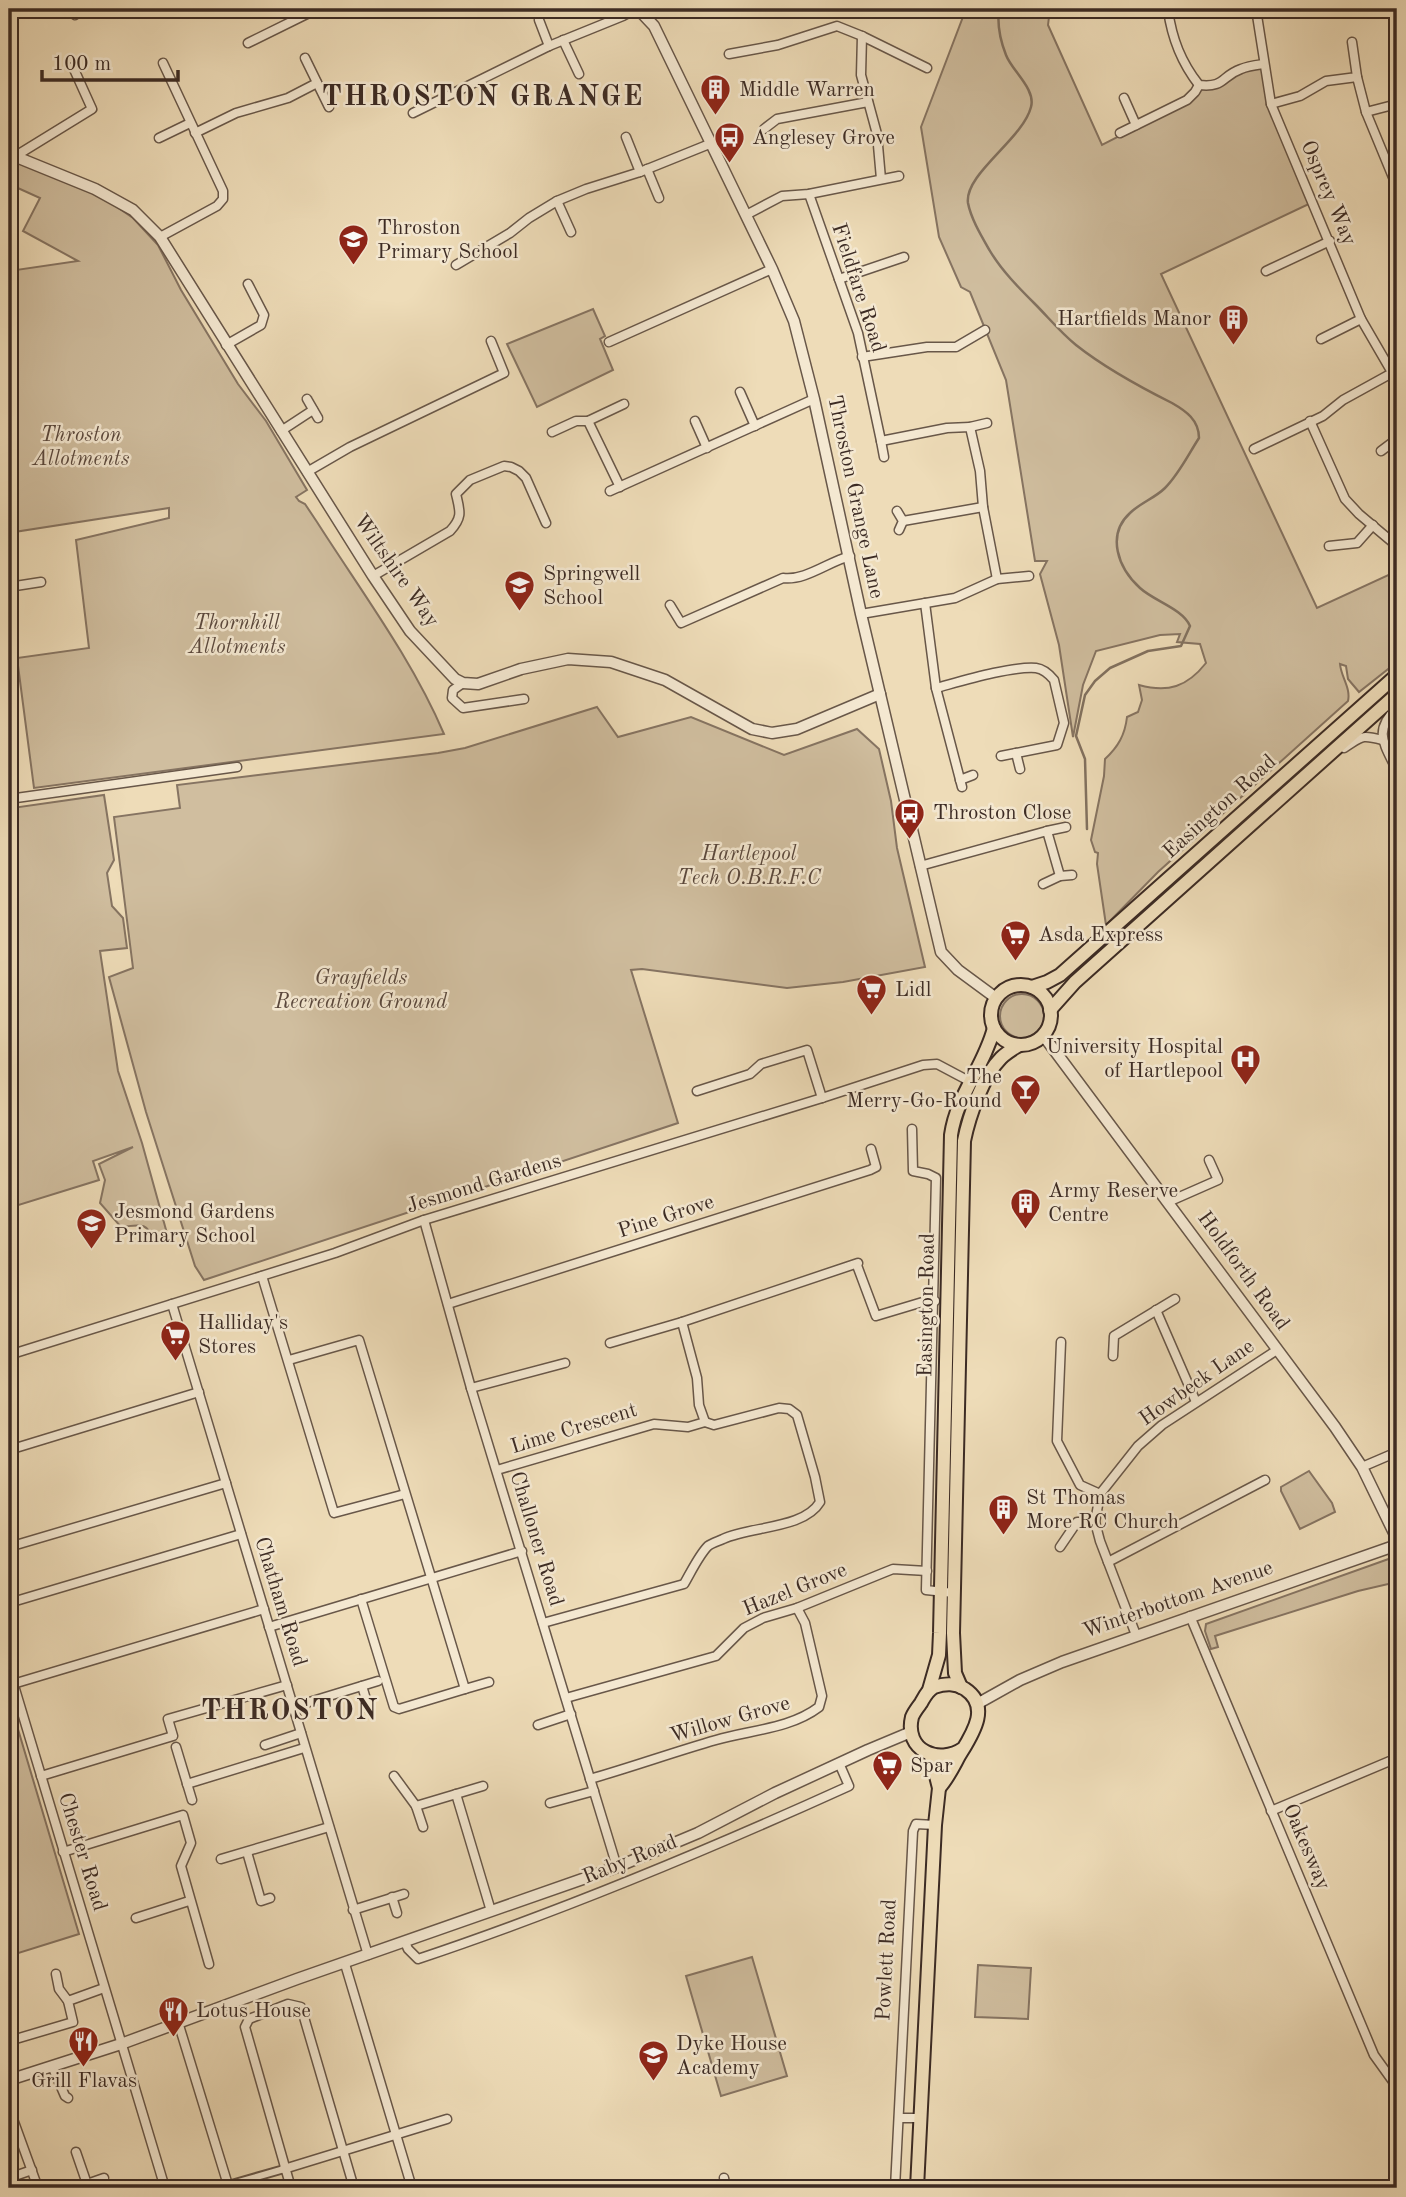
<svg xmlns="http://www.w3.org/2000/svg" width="1406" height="2197" font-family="'Old Standard TT',serif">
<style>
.green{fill:#d0be9f;stroke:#867462;stroke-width:2}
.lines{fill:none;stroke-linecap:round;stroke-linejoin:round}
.stream{stroke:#82715f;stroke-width:2.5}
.pedestrian-casing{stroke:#685749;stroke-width:10}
.minor-casing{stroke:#685749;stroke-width:11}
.tertiary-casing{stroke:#685749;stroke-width:13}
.trunk-casing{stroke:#3c2b24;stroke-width:16}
.pedestrian{stroke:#f4e8d1;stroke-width:6}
.minor{stroke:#f4e8d1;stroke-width:8}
.tertiary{stroke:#f4e8d1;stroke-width:10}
.trunk{stroke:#eedcb8;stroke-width:12}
.labels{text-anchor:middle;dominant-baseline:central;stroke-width:5;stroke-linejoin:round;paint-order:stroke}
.poi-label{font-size:21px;fill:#3c2b24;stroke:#f4e8d1;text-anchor:start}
.street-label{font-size:21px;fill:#3c2b24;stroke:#f4e8d1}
.park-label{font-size:21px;font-style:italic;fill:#5a483d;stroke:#f4e8d1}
.district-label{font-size:28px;font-weight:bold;letter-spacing:2px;fill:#3c2b24;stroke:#f4e8d1}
</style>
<rect width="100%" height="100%" fill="#eedcb8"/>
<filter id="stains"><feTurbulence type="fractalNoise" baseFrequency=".00286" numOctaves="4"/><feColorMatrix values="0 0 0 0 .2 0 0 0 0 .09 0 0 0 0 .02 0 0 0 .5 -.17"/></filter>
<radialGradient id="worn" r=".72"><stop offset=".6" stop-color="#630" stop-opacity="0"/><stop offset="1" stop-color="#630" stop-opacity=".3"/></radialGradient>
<g class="green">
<path d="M966,9h84l-2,16 54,120 86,-44 12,-15 42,-16 22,-3 5,37 42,99 -150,71 156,334 80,-37v91l-38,30 -11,-13 -2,-13 -6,-2c1,13 11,24 8,37l-190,171 -52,53 -9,-61 1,-11 -3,-1 -4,-12 13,-64 1,-17c13,-12 20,-24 22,-42l11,-5 4,-12 -3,-15c29,8 48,2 67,-22l-6,-19 -23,-2 3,-8 -20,1 -64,16 -13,34 -10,52 -14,-92 -19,-71 7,-13h-12l-29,-181 -36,-88 -9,-5 -22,-50 -18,-110z"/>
<path d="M9,159l95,39 29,20 25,27 23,45 57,94 28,37 41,69 -11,7 3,4 6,3 12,18c44,69 95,137 127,212l-410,54 -17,-130 72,-10 -13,-108 93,-22v-10l-155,24 -2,-8h-3v-253l69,-10 -55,-30 17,-33 -31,-14z"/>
<path d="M593,309l12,27 -5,3 13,31 -76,37 -30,-63z"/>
<path d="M597,707l21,30 73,-20 93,38 73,-26 22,20 12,52 6,47 28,119 -82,15 -56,6 -145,-19 -11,1 47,153 -474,157 -9,-14 -49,-154 -37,-135 24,-9 -19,-151 66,-9 -3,-23 261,-32 27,-5z"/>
<path d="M104,795l10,65 -7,13 5,33 11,12 4,30 -27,3 18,120 24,72 26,94 -14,3c-8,-19 -14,-15 -33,-13l-21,-24 5,-23 -6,-16 34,-17 -40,14 6,19 -90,28v-396l3,-1v-3z"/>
<circle cx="1022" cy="1016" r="22"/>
<path d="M1309,1471l23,32 3,9 -35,17 -19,-38v-4z"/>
<path d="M1397,1556v26l-39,9 -143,45 3,11 -7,2 -6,-18 1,-7z"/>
<path d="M9,1699l70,235 -70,22z"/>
<path d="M752,1957l35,119 -66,20 -35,-120z"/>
<path d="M978,1965l53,3 -3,51 -53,-2z"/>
</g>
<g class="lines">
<path class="stream" d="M999,9c-2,16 1,31 7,46 6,16 30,34 25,52 -8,32 -67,67 -63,96 3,16 14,34 22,48 12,20 29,37 45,53 13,13 26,29 41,41 29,23 62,41 96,58 14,8 27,17 27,35 -11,17 -20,36 -34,50 -10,10 -25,15 -35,25 -24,22 -12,55 10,75 14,13 43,21 50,38l-9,20 -33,5 -38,17 -15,13 -10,14 -9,41 9,23 2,70"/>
<defs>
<path id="pedestrian" d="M228,2185l56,-16"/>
<g id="minor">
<path d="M71,9l4,6"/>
<path d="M1166,9l2,1c4,29 13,52 31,75 26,3 22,-9 42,-16 7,-3 16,-4 23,-5"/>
<path d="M1256,9l15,95 90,215 36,62"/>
<path d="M539,20l10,26"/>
<path d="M862,36l-1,39 16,59 4,45"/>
<path d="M9,39l4,8 -4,2"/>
<path d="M563,40l16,34"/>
<path d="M248,43l69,-34"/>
<path d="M729,54l49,-9 59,-19 25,10 65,32"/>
<path d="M305,58l24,49"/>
<path d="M1357,77l9,35 31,-8"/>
<path d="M1124,98l12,27"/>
<path d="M1271,104l29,-8 26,-15 31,-4 -5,-35"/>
<path d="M1366,112l31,75"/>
<path d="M413,113l136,-67 74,-30 13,-7"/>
<path d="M764,129l13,-10 91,-17"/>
<path d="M195,133l41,-20 52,-15 29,-15"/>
<path d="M1120,133l67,-33 8,-8 4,-7"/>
<path d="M626,137l14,35"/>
<path d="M159,138l31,-15"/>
<path d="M14,157l78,-48 -19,-42"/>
<path d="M647,169l12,29"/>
<path d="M809,194l49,139 23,108 66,-13 23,-1 10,44 3,36 14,72"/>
<path d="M557,201l14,31"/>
<path d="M746,215l36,-19 27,-2 90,-18"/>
<path d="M160,237l57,-31 6,-7v-8l-60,-128"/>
<path d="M456,265l54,-32 19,-15 28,-17 29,-12 54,-17 72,-29"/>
<path d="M1266,271l64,-30"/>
<path d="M839,279l65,-22"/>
<path d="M1321,339l40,-20"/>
<path d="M609,342l163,-73"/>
<path d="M226,345l35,-20 3,-10 -16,-31"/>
<path d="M862,357l65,-10h29l29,-17"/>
<path d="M740,392l15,34"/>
<path d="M307,399l11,19"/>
<path d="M588,421l32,66"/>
<path d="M695,421l12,27"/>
<path d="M1310,421l35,78 14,15 38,32"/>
<path d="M970,427l17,-4"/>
<path d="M281,431l32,-21"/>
<path d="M552,432l24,-11h12l36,-17"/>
<path d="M881,441l3,16"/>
<path d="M1254,449l69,-33 20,-16 49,-27"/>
<path d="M1381,451l16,-12"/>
<path d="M307,472l43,-25 154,-74 -13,-32"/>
<path d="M610,491l204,-92"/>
<path d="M897,511l6,10 -4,9"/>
<path d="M903,521l80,-14"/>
<path d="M1329,546l28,-3 16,-18"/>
<path d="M373,576l77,-45c13,-14 10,-20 6,-37l14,-14 34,-14 7,1 8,4 7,7 20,45"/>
<path d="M9,587l32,-5"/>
<path d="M925,603l11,85 26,99"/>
<path d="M670,605l11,18 102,-45c22,3 45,-16 67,-22"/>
<path d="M861,614l94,-16 42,-19 32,-3"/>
<path d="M463,683l-10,7 -1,8 11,10 61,-9"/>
<path d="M936,688c26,-7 75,-22 100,-20 8,1 13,6 18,12l10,43 -7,22 -56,11"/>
<path d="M1397,708c-25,23 -12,37 0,63"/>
<path d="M1344,748c18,-11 16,-14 38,-8"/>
<path d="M1016,753l4,16"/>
<path d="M960,780l13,-5"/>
<path d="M9,799l228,-32"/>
<path d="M1047,831l19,-4"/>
<path d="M920,866l127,-35 13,45"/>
<path d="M1043,884l17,-8 12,-1"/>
<path d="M697,1091l53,-17 11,-10 46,-14 15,48"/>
<path d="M912,1129l1,42 15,3 8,4 -10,412 28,3"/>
<path d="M1168,1202l50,-22 -9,-20"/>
<path d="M424,1220l47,168 146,479"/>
<path d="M858,1268l18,48 50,-15h9"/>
<path d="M262,1276l72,237 71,-19"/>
<path d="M172,1304l196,651"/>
<path d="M448,1304l422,-134 6,-3 -5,-18"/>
<path d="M1156,1310l40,92"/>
<path d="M1061,1342l-4,99 23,44 20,9"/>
<path d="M610,1343l72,-21"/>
<path d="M9,1355l326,-102 89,-33 398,-122 101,-33 14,-1 32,17"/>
<path d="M1113,1356l1,-20 61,-37"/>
<path d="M289,1360l70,-20 106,349 24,-7"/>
<path d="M471,1388l94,-25"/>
<path d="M705,1422l-6,-17 -2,-27 -15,-56 176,-59"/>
<path d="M9,1450l190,-58"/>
<path d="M1362,1467l35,-15"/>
<path d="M497,1470l157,-46 34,3 17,-5 9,3 65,-17 10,1 8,6 18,62 5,25c-16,27 -69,24 -97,37 -4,2 -11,4 -15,7 -9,9 -17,26 -24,38l-141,39"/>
<path d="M9,1547l217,-64"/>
<path d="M1060,1547l17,-25h18"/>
<path d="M1108,1562l157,-82"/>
<path d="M361,1599l33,108 5,2 66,-20"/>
<path d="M9,1603l232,-69"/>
<path d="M1190,1616l184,439 23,32"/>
<path d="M269,1627l253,-76"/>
<path d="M1136,1635l-36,-94 -5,-19 5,-28 38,-48 24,-21 115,-75"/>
<path d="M9,1669l156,519"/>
<path d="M13,1684l251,-75"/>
<path d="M362,1686l7,23"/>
<path d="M566,1698l150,-42 28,-28 19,-10 34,-10 86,-35 10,-4 34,2"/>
<path d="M293,1707l85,-26"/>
<path d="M538,1725l33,-11"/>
<path d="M265,1745l36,-12"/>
<path d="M176,1747l16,53"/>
<path d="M41,1776l132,-40 -5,-17 119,-34"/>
<path d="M394,1776l22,30 7,21"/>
<path d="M590,1779c42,-12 84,-27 126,-39 34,-10 74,-11 103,-33l3,-11 -17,-73 -8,-15"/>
<path d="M187,1784l117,-36"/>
<path d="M456,1794l35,117"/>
<path d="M550,1803l44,-12"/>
<path d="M416,1806l67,-20"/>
<path d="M1271,1811l126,-53"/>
<path d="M63,1852l120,-37 8,28 -10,23 28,98"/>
<path d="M247,1852l14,49 9,-3"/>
<path d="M221,1859l108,-32"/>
<path d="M392,1897l5,16"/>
<path d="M353,1910l51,-16"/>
<path d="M136,1918l53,-17"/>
<path d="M405,1942l3,7 10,10c147,-49 290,-109 431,-173l-10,-23"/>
<path d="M345,1964l67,224"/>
<path d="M56,1974l3,15 9,12"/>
<path d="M178,2022l50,163 -12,3"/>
<path d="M9,2041l64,-19 -5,-21 36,-13"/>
<path d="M52,2066l13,30 3,2"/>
<path d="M9,2108l29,80"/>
<path d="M899,2118h21"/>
<path d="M76,2152l11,32 -11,4"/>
<path d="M284,2169l163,-50"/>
<path d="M9,2178l23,-8"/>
<path d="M9,2178l4,10"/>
<path d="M724,2178l2,10"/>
<path d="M87,2184l17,-6"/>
<path d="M291,2188l-46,-161 4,-8 39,-15 13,3 53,181"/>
<path d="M895,2188l18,-357 3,-7 19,1"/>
</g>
<g id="tertiary">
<path d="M638,9l16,17 118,243 22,52 20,78 47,215 80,338 17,18 38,28"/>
<path d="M9,154l86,35 38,21 27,27 213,339 37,55 45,48 8,4 15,1 43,-15 47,-10 43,3 54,18 87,49 20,4 25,-4 83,-35"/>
<path d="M1043,1035l292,392 27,40 35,72"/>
<path d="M977,1704l43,-24 42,-18 335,-117"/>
<path d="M9,2080l112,-36 176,-65 320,-112 81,-34 77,-40 93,-43 43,-18"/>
</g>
<g id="trunk">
<circle cx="1021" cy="1015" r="30"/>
<path d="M1032,987l15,-5 13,-7 337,-300"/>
<path d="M1050,1010l25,-28 322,-288"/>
<path d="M961,1687l-6,-14 -2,-40 11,-492c5,-25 19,-65 37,-83 5,-5 12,-9 18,-13"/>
<path d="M929,1690l10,-35 1,-22 11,-498c6,-41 33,-68 43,-107"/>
<path d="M939,1788c9,-10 14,-21 20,-32 12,-20 33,-49 6,-67 -10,-6 -19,-6 -31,-2 -7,4 -9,9 -13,16 -3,4 -7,9 -9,14 -8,33 26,49 52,31"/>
<path d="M917,2188l18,-363 4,-37 -8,-32"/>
</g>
</defs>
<use href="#pedestrian" class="pedestrian-casing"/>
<use href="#minor" class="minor-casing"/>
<use href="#tertiary" class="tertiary-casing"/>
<use href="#trunk" class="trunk-casing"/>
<use href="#pedestrian" class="pedestrian"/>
<use href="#minor" class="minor"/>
<use href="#tertiary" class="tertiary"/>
<use href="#trunk" class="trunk"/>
</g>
<defs>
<symbol id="building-pin" viewBox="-11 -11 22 30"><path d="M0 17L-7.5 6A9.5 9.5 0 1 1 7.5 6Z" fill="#8f2418" stroke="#f4e8d1"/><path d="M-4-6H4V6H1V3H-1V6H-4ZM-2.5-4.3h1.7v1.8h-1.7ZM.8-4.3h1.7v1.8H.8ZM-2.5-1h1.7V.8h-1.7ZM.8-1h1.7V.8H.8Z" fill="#fff"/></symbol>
<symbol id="bus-pin" viewBox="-11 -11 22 30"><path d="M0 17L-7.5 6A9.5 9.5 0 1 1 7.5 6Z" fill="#8f2418" stroke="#f4e8d1"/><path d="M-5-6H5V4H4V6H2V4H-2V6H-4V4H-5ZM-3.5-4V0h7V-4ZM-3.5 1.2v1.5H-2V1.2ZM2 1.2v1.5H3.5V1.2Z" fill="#fff"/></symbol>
<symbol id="school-pin" viewBox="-11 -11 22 30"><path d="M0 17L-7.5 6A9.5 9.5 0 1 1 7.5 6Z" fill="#8f2418" stroke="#f4e8d1"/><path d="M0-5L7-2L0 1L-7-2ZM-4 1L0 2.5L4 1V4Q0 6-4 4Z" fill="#fff"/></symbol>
<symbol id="supermarket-pin" viewBox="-11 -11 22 30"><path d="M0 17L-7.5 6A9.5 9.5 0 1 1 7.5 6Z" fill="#8f2418" stroke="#f4e8d1"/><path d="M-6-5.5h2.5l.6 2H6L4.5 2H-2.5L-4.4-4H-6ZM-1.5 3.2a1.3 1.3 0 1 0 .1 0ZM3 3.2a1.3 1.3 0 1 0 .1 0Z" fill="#fff"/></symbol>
<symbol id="hospital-pin" viewBox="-11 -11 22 30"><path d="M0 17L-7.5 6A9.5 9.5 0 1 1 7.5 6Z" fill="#8f2418" stroke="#f4e8d1"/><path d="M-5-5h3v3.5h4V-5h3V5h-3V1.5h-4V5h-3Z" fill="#fff"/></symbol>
<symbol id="bar-pin" viewBox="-11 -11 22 30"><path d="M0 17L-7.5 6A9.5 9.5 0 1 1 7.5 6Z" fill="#8f2418" stroke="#f4e8d1"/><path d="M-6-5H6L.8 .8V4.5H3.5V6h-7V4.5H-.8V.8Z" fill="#fff"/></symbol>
<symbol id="restaurant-pin" viewBox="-11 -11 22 30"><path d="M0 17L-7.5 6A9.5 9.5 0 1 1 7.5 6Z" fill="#8f2418" stroke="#f4e8d1"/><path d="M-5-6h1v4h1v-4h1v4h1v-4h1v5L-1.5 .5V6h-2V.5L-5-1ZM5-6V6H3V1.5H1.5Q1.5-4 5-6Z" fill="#fff"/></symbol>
</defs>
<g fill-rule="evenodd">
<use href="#building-pin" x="698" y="72" width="35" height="47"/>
<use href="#bus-pin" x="712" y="120" width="35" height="47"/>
<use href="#school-pin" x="336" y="222" width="35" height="47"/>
<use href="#building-pin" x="1216" y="302" width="35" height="47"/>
<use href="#school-pin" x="502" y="568" width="35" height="47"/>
<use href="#bus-pin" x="892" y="796" width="35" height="47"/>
<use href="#supermarket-pin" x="998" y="918" width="35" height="47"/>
<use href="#supermarket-pin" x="854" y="972" width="35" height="47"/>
<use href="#hospital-pin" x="1228" y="1042" width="35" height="47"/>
<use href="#bar-pin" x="1008" y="1072" width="35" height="47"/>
<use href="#building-pin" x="1008" y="1186" width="35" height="47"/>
<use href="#school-pin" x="74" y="1206" width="35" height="47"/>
<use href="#supermarket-pin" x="158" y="1318" width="35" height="47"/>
<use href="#building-pin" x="986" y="1492" width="35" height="47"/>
<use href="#supermarket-pin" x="870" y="1748" width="35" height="47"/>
<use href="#restaurant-pin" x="156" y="1994" width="35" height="47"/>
<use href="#restaurant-pin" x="66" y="2024" width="35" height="47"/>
<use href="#school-pin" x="636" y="2038" width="35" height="47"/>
</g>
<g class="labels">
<g class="poi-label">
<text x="739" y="90">Middle Warren</text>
<text x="752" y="138">Anglesey Grove</text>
<text x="377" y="228">Throston<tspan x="377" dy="24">Primary School</tspan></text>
<text x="1211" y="319" text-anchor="end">Hartfields Manor</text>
<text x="543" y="574">Springwell<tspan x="543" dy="24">School</tspan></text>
<text x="933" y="813">Throston Close</text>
<text x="1038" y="935">Asda Express</text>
<text x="895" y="990">Lidl</text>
<text x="1223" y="1047" text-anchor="end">University Hospital<tspan x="1223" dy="24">of Hartlepool</tspan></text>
<text x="1002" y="1077" text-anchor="end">The<tspan x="1002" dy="24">Merry-Go-Round</tspan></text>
<text x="1048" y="1191">Army Reserve<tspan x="1048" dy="24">Centre</tspan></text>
<text x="114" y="1212">Jesmond Gardens<tspan x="114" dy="24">Primary School</tspan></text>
<text x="198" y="1323">Halliday's<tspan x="198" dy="24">Stores</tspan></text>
<text x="1026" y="1498">St Thomas<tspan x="1026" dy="24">More RC Church</tspan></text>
<text x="910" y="1766">Spar</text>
<text x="196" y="2011">Lotus House</text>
<text x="676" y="2044">Dyke House<tspan x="676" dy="24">Academy</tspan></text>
<text x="84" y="2081" text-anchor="middle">Grill Flavas</text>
</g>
<g class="street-label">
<text transform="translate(1328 193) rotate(67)">Osprey Way</text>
<text transform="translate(858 288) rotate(72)">Fieldfare Road</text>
<text transform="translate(855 497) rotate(78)">Throston Grange Lane</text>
<text transform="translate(396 571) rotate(55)">Wiltshire Way</text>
<text transform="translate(1220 807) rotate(-42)">Easington Road</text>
<text transform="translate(484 1184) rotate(-17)">Jesmond Gardens</text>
<text transform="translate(666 1217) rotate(-18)">Pine Grove</text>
<text transform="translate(1243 1271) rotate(54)">Holdforth Road</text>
<text transform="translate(927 1305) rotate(-89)">Easington Road</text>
<text transform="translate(1197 1383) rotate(-35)">Howbeck Lane</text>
<text transform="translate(574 1429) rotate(-17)">Lime Crescent</text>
<text transform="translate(536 1539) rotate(73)">Challoner Road</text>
<text transform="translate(795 1590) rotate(-22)">Hazel Grove</text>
<text transform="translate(1178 1600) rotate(-19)">Winterbottom Avenue</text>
<text transform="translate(280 1602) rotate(73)">Chatham Road</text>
<text transform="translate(730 1720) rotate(-16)">Willow Grove</text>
<text transform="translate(1306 1847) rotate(67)">Oakesway</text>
<text transform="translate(82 1852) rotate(73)">Chester Road</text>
<text transform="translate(630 1860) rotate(-22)">Raby Road</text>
<text transform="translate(887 1960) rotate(-87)">Powlett Road</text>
</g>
<g class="park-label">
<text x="81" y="435">Throston<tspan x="81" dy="24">Allotments</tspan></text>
<text x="237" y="623">Thornhill<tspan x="237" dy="24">Allotments</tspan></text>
<text x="749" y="854">Hartlepool<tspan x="749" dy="24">Tech O.B.R.F.C</tspan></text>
<text x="361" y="978">Grayfields<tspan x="361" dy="24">Recreation Ground</tspan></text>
</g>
<g class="district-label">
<text x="483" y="98">THROSTON GRANGE</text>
<text x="290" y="1712">THROSTON</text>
</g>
</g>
<rect width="1406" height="2197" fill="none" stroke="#eedcb8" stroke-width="35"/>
<rect x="10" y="10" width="1385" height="2176" fill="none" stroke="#3c2b24" stroke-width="3.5"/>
<rect x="18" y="18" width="1371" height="2162" fill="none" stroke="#3c2b24" stroke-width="2"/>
<path d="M42 70v10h136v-10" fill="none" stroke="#3c2b24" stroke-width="3.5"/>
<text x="52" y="70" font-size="21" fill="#3c2b24" stroke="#f4e8d1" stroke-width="5" paint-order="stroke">100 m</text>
<rect width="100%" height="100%" filter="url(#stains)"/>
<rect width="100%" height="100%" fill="url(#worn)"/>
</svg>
